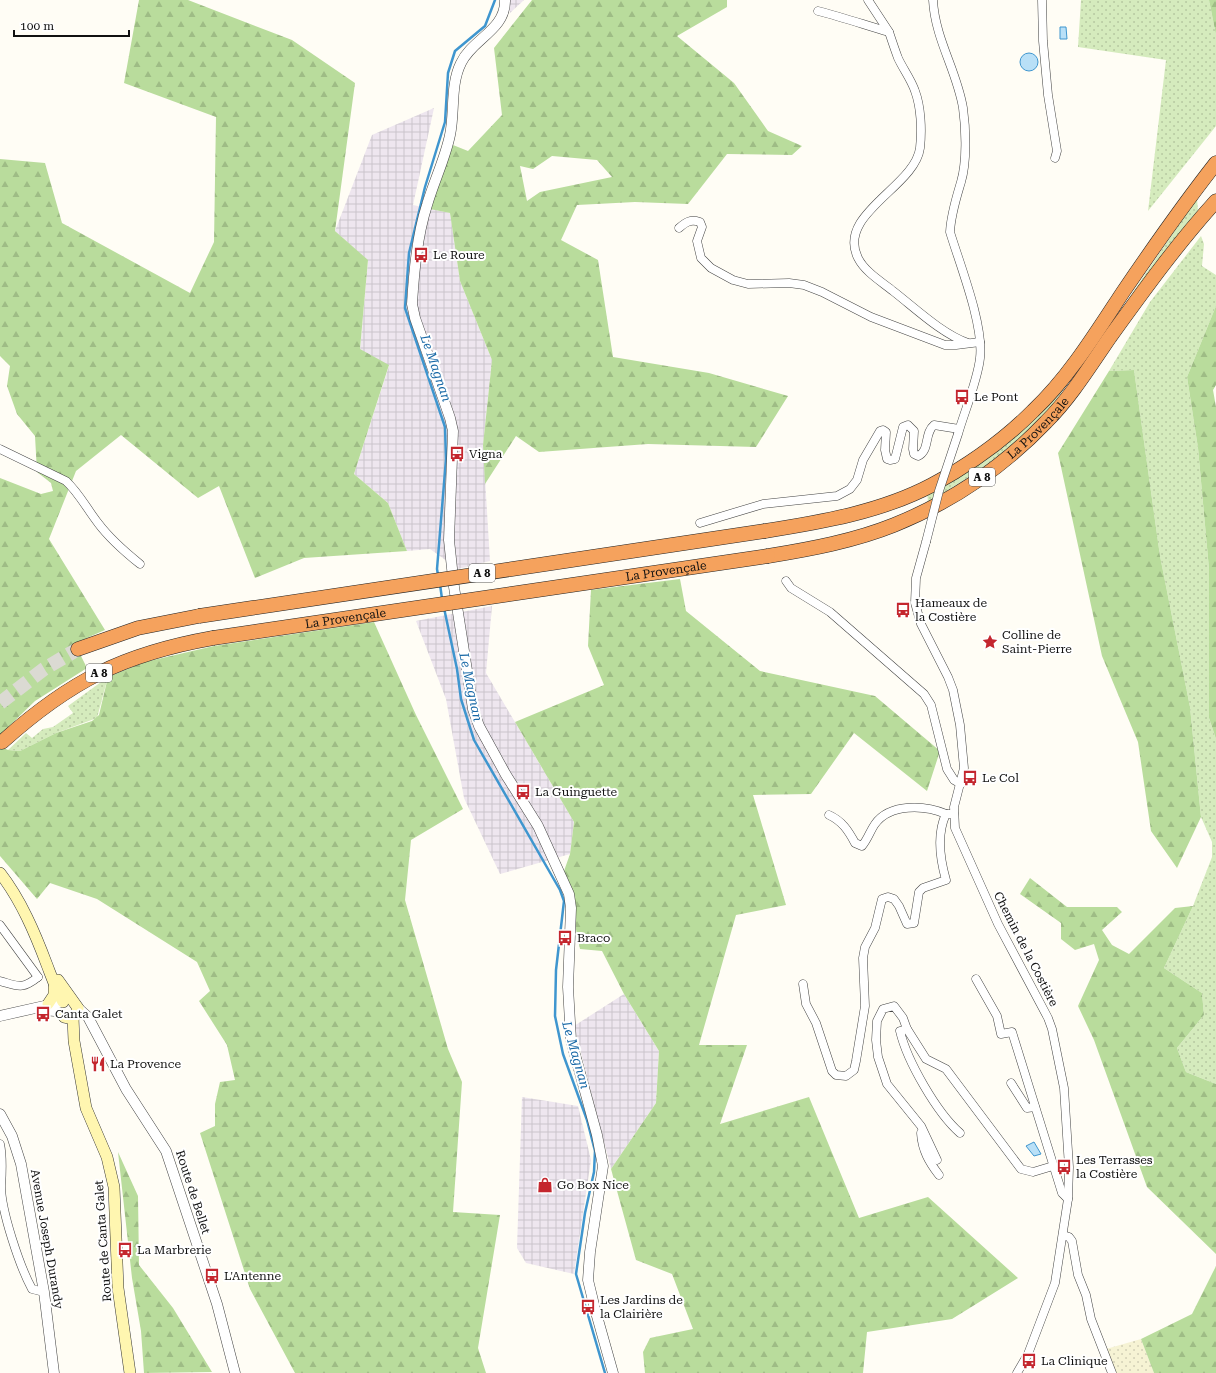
<svg xmlns="http://www.w3.org/2000/svg" width="1216" height="1373" font-family="'Roboto Serif',serif">
<style>
.industrial{fill:url(#industrial-grid)}
.farmland{fill:url(#farmland-dots)}
.grass{fill:url(#grass-dots)}
.forest{fill:url(#forest-firs);fill-rule:evenodd}
.water{fill:#b9e0f7;stroke:#3f96cf}
.lines{fill:none;stroke-linecap:round;stroke-linejoin:round}
.stream{stroke:#3f96cf;stroke-width:2.5}
.motorway-tunnel{stroke:#dbdad3;stroke-width:14;stroke-dasharray:14 7;stroke-linecap:butt}
.minor-casing{stroke:#444;stroke-width:9}
.tertiary-casing{stroke:#444;stroke-width:11}
.secondary-casing{stroke:#333;stroke-width:12}
.motorway-casing{stroke:#222;stroke-width:15}
.minor{stroke:#fff;stroke-width:8}
.tertiary{stroke:#fff;stroke-width:10}
.secondary{stroke:#fff6b0;stroke-width:11}
.motorway{stroke:#f5a25d;stroke-width:14}
.minor-bridge-casing{stroke:#444;stroke-width:9;stroke-linecap:butt}
.motorway-bridge-casing{stroke:#222;stroke-width:15;stroke-linecap:butt}
.minor-bridge{stroke:#fff;stroke-width:8}
.motorway-bridge{stroke:#f5a25d;stroke-width:14}
.labels{text-anchor:middle;dominant-baseline:central;stroke-width:4;stroke-linejoin:round;paint-order:stroke}
.shield{fill:#fff;stroke:#585858;stroke-width:1}
.shield-label{font-size:11px;font-weight:bold;fill:#111}
.poi-label{font-size:12px;fill:#111;stroke:#fff;text-anchor:start}
.street-label{font-size:12px;fill:#111;stroke:#fff}
.water-label{font-size:13px;font-style:italic;fill:#1768a6;stroke:#fff}
</style>
<defs>
<pattern id="industrial-grid" width="8" height="8" patternUnits="userSpaceOnUse"><rect width="8" height="8" fill="#eee6ef"/><path d="M0 4h8M4 0v8" fill="none" stroke="#cbc4cc"/></pattern>
<pattern id="farmland-dots" width="8" height="8" patternUnits="userSpaceOnUse"><rect width="8" height="8" fill="#f6f3d4"/><path d="M2 2h.1M6 6h.1" fill="none" stroke="#d2cfb5" stroke-width="1.8" stroke-linecap="round"/></pattern>
<pattern id="grass-dots" width="8" height="8" patternUnits="userSpaceOnUse"><rect width="8" height="8" fill="#d5ebbd"/><path d="M2 2h.1M6 6h.1" fill="none" stroke="#b6c8a1" stroke-width="1.8" stroke-linecap="round"/></pattern>
<pattern id="forest-firs" width="22" height="20" patternUnits="userSpaceOnUse"><rect width="22" height="20" fill="#b9dc9c"/><path d="M5 1l3.5 6h-7zM16 11l3.5 6h-7z" fill="#9ebc85"/></pattern>
</defs>
<rect width="100%" height="100%" fill="#fffdf5"/>
<g class="industrial">
<path d="M507,0h17l-14,13z"/>
<path d="M434,108l-21,97 37,8 10,68 32,79 -9,85 7,116 -32,8 -28,-20 -23,2 -19,-48 -34,-29 35,-108 -29,-16 8,-89 -33,-30 37,-96z"/>
<path d="M492,606l-6,67 88,149 -4,32 -70,20 -36,-76 -18,-99 -30,-78z"/>
<path d="M624,994l35,57 -3,52 -45,66 -37,-143z"/>
<path d="M522,1097l56,9 13,54 -17,114 -48,-11 -9,-15z"/>
</g>
<path class="farmland" d="M1141,1339l13,34h-40l-8,-24z"/>
<g class="grass">
<path d="M1081,0h128l7,35v91l-68,85 18,-151 -88,-13z"/>
<path d="M1197,198l1,14 -73,92z"/>
<path d="M1201,236l3,8 -2,22 14,9v31l-29,71 11,71 11,121v149l7,21v345l-30,-12 -9,-24 27,-33 -2,-22 -38,-25 29,-62 19,-49v-15l-11,-25 -11,-110 -30,-151 -26,-186 -25,1 41,-69z"/>
<path d="M1072,378c-8,11 -16,22 -24,32 -34,39 -76,66 -120,92l-1,-10 108,-74z"/>
<path d="M108,677l-11,41 -41,15 -36,18 -12,-1 18,-17 6,5 11,-9 10,-2 20,-14 -5,-7z"/>
</g>
<g class="forest">
<path d="M139,0h49l104,40 63,43 -20,148 33,29 -8,89 29,16 -35,109 34,29 19,48 -103,7 -49,20 -36,-92 -21,12 -77,-63 -45,36 -27,68 56,91 -32,14 3,10 5,2 6,12 -52,33 -35,34v-257l41,16 12,-3 -2,-8 -14,-11 -2,-36 -18,-22 -10,-28 3,-20 -10,-10v-197l45,4 17,60 128,70 24,-51 2,-125 -92,-34z"/>
<path d="M532,0h195v7l-50,29 57,47 34,48 34,15 -10,9 -65,-1 -39,50 -53,-2 -58,3 -16,35 37,20 15,97 96,16 79,23 -32,51 -108,-3 -109,8 -23,-16 -31,48 -2,-39 9,-85 -32,-79 -10,-68 -20,-4 23,-64 15,6 34,-36 -8,-67zM552,156l45,4 15,17 -72,15 -13,9 -7,-35 13,3z"/>
<path d="M1209,0h7v35z"/>
<path d="M1216,306v79l-3,5 3,17v332l-7,-21v-149l-11,-121 -11,-71z"/>
<path d="M1134,370l26,186 30,151 11,110 -24,51 -26,-37 -13,-89 -36,-86 -44,-203 51,-82z"/>
<path d="M680,579l6,32 74,60 115,25 65,55 -13,40 -73,-58 -43,61 -58,1 33,110 -50,10 -37,130h48l-27,79 89,-27 50,121 69,-21 90,81 -66,41 -85,13 -4,41h-218l-2,-21 7,-14 43,-9 -21,-55 -36,-14 -25,-91 45,-66 3,-52 -35,-57 -22,-43 -22,-2 -16,-78 6,-17 4,-32 -59,-100 89,-37 -16,-39 3,-56z"/>
<path d="M374,622l42,93 47,94 -52,31 -6,60 43,149 14,33 -9,130 47,3 -22,133 8,25h-191l-45,-84 -50,-156 15,-7v-22l5,-22 15,-2 -8,-35 -28,-44 11,-10 -13,-29 -100,-63 -47,-16 -13,16 -37,-43v-110l8,4 12,1 36,-18 36,-12 7,-6 9,-38 37,-15 69,-16z"/>
<path d="M1030,878l37,29h50l5,5 -20,18 10,15 17,9 46,-46 18,-2 -29,62 38,25 2,22 -27,33 9,24 30,12v170l-69,-67 -53,-147 -16,-34 21,-46 -5,-16 -19,6 -14,-11v-16l-41,-29z"/>
<path d="M118,1152l20,44 1,69 34,43 39,64 -68,1 -3,-42 -9,-53z"/>
<path d="M1216,1266v107h-62l-13,-34 51,-25z"/>
</g>
<g class="water">
<path d="M1060,27h6l1,12h-7z"/>
<circle cx="1029" cy="62" r="9"/>
<path d="M1034,1142l7,12 -7,2 -8,-10z"/>
</g>
<g class="lines">
<g class="stream">
<path d="M438,575l-1,-6 9,-110 -1,-32 -40,-119 4,-55 16,-66 20,-65 3,-49 7,-22 30,-25 10,-26"/>
<path d="M440,584l2,15"/>
<path d="M444,608l13,61 4,30 13,41 86,150 4,11 -8,69 -1,46 8,38 24,66 8,31 -1,21 -9,41 -9,61 29,99"/>
</g>
<path class="motorway-tunnel" d="M0,703l44,-34 34,-20"/>
<defs>
<g id="minor">
<path d="M868,0l21,32"/>
<path d="M933,0c2,39 24,71 30,108 3,21 4,54 -2,74 -5,17 -10,32 -11,50 10,33 34,93 30,126 -2,21 -16,55 -22,76"/>
<path d="M1042,0l1,41 5,54 9,56 -2,7"/>
<path d="M818,11c24,6 47,14 71,21 3,9 6,18 9,26 5,11 13,21 17,33 6,16 7,39 5,57 -5,39 -84,66 -62,110 7,14 24,24 35,33 22,17 49,43 75,52"/>
<path d="M679,228c7,-6 11,-9 21,-6l2,5 -5,14 4,17 10,10 22,12 15,4 41,-1 15,2 18,7 49,25 74,28h11l24,-3"/>
<path d="M0,449l66,32c13,12 21,28 32,42 12,16 27,29 42,41"/>
<path d="M700,523l63,-19 74,-8 13,-7 7,-9 6,-20 17,-29 3,-1 3,2 -1,18 2,9 3,1 5,-1 8,-32 5,-2 6,6 -1,18 1,5 4,2c12,-5 6,-23 16,-31l25,4"/>
<path d="M926,542l-10,36 -1,25 6,21 27,53 5,13 7,35 4,43 -10,39 1,21 43,96 50,94 4,11 12,59 5,79 -1,32 -13,84 -27,71 -11,19"/>
<path d="M786,581l5,7 39,24 94,82 7,11 16,64 7,11 7,4"/>
<path d="M829,815c13,6 19,15 26,28l7,3c6,-7 8,-15 13,-22 15,-21 50,-19 71,-10"/>
<path d="M0,925l38,52"/>
<path d="M976,979l21,37 4,18 11,-2 50,161 6,6"/>
<path d="M0,981c18,5 22,9 38,-4"/>
<path d="M803,984l3,20 10,19 16,48 4,4 10,1 8,-6 2,-9 9,-55 -2,-48 2,-11 10,-19 7,-29 6,-2 6,2 5,7 8,18 7,-1 5,-31 4,-4 23,-8c-6,-21 -10,-45 0,-66h8"/>
<path d="M907,1029l-4,-11 -9,-12 -11,3 -6,12 -1,19 2,17 9,27 34,42 16,34"/>
<path d="M1011,1083l16,25 8,-1"/>
<path d="M921,1133c1,17 8,29 18,42"/>
<path d="M960,1133c-23,-20 -53,-72 -60,-102l7,-2 19,30 20,10 75,100 12,3 20,-6"/>
<path d="M0,1144c3,14 2,28 1,42 0,25 19,81 31,103l12,3"/>
<path d="M1063,1235l6,2 3,4 6,34 8,20 5,24 21,54"/>
</g>
<g id="tertiary">
<path d="M505,0c1,30 -33,39 -44,63 -11,22 -6,49 -11,72 -5,24 -16,46 -23,70 -10,31 -13,67 -15,99l3,14 35,100 3,13 -4,109 5,47 19,122 6,17 27,49 32,51 31,68 2,14 -3,79 3,53 26,95 6,31 -13,86 -2,28 7,29 18,64"/>
<path d="M78,1008l10,9 38,72 40,62 51,153 18,69"/>
<path d="M41,1010l14,1 5,2"/>
<path d="M0,1016l62,-14"/>
<path d="M0,1114l12,22 9,28 23,128 10,81"/>
</g>
<g id="secondary">
<path d="M0,873c21,27 35,60 47,92 5,13 9,25 16,37"/>
<path d="M58,980l20,28 -3,8 -6,2 -5,-1"/>
<path d="M48,1004l6,-9v-8"/>
<path d="M73,1017l1,24 12,67 21,49 7,30 4,101 12,85"/>
</g>
<g id="motorway">
<path d="M765,531c57,-9 116,-19 167,-46 37,-20 71,-44 101,-74 36,-34 63,-78 90,-119 30,-44 60,-87 93,-129"/>
<path id="s1" d="M768,556c43,-7 86,-15 126,-31 57,-23 110,-59 152,-103 25,-25 44,-56 64,-85 34,-47 67,-93 106,-136"/>
<path d="M78,649l60,-21 61,-12"/>
<path d="M2,742c68,-61 121,-88 211,-104"/>
</g>
</defs>
<use href="#minor" class="minor-casing"/>
<use href="#tertiary" class="tertiary-casing"/>
<use href="#secondary" class="secondary-casing"/>
<use href="#motorway" class="motorway-casing"/>
<use href="#minor" class="minor"/>
<use href="#tertiary" class="tertiary"/>
<use href="#secondary" class="secondary"/>
<use href="#motorway" class="motorway"/>
<defs>
<path id="minor-bridge" d="M926,542l13,-51 19,-57"/>
<g id="motorway-bridge">
<path d="M199,616l566,-85"/>
<path id="s2" d="M213,638l555,-82"/>
</g>
</defs>
<use href="#minor-bridge" class="minor-bridge-casing"/>
<use href="#motorway-bridge" class="motorway-bridge-casing"/>
<use href="#minor-bridge" class="minor-bridge"/>
<use href="#motorway-bridge" class="motorway-bridge"/>
</g>
<defs>
<symbol id="bus-bare" viewBox="-9 -9 18 18"><path d="M-5-6H5V4H4V6H2V4H-2V6H-4V4H-5ZM-3.5-4V0h7V-4ZM-3.5 1.2v1.5H-2V1.2ZM2 1.2v1.5H3.5V1.2Z" fill="#c4262e" stroke="#fff" stroke-width="2.5" paint-order="stroke"/></symbol>
<symbol id="sight-bare" viewBox="-9 -9 18 18"><path d="M0-6L1.8-2.2L6-1.7L2.9 1.2L3.7 5.4L0 3.3L-3.7 5.4L-2.9 1.2L-6-1.7L-1.8-2.2Z" fill="#c4262e" stroke="#fff" stroke-width="2.5" paint-order="stroke"/></symbol>
<symbol id="restaurant-bare" viewBox="-9 -9 18 18"><path d="M-5-6h1v4h1v-4h1v4h1v-4h1v5L-1.5 .5V6h-2V.5L-5-1ZM5-6V6H3V1.5H1.5Q1.5-4 5-6Z" fill="#c4262e" stroke="#fff" stroke-width="2.5" paint-order="stroke"/></symbol>
<symbol id="shop-bare" viewBox="-9 -9 18 18"><path d="M-5-2.5h2.3a2.7 3.5 0 0 1 5.4 0H5L5.5 6h-11ZM-1.5-2.5h3a1.5 2.3 0 0 0-3 0Z" fill="#c4262e" stroke="#fff" stroke-width="2.5" paint-order="stroke"/></symbol>
</defs>
<g fill-rule="evenodd">
<use href="#bus-bare" x="410" y="244" width="22" height="22"/>
<use href="#bus-bare" x="951" y="386" width="22" height="22"/>
<use href="#bus-bare" x="446" y="443" width="22" height="22"/>
<use href="#bus-bare" x="892" y="599" width="22" height="22"/>
<use href="#sight-bare" x="979" y="631" width="22" height="22"/>
<use href="#bus-bare" x="959" y="767" width="22" height="22"/>
<use href="#bus-bare" x="512" y="781" width="22" height="22"/>
<use href="#bus-bare" x="554" y="927" width="22" height="22"/>
<use href="#bus-bare" x="32" y="1003" width="22" height="22"/>
<use href="#restaurant-bare" x="87" y="1053" width="22" height="22"/>
<use href="#bus-bare" x="1053" y="1156" width="22" height="22"/>
<use href="#shop-bare" x="534" y="1174" width="22" height="22"/>
<use href="#bus-bare" x="114" y="1239" width="22" height="22"/>
<use href="#bus-bare" x="201" y="1265" width="22" height="22"/>
<use href="#bus-bare" x="577" y="1296" width="22" height="22"/>
<use href="#bus-bare" x="1018" y="1350" width="22" height="22"/>
</g>
<g class="labels">
<g class="shield">
<rect x="969" y="468" width="26" height="18" rx="3"/>
<rect x="469" y="564" width="26" height="18" rx="3"/>
<rect x="86" y="664" width="26" height="18" rx="3"/>
</g>
<g class="shield-label">
<text x="982" y="477">A 8</text>
<text x="482" y="573">A 8</text>
<text x="99" y="673">A 8</text>
</g>
<g class="poi-label">
<text x="433" y="255">Le Roure</text>
<text x="974" y="397">Le Pont</text>
<text x="469" y="454">Vigna</text>
<text x="915" y="603">Hameaux de<tspan x="915" dy="14">la Costière</tspan></text>
<text x="1002" y="635">Colline de<tspan x="1002" dy="14">Saint-Pierre</tspan></text>
<text x="982" y="778">Le Col</text>
<text x="535" y="792">La Guinguette</text>
<text x="577" y="938">Braco</text>
<text x="55" y="1014">Canta Galet</text>
<text x="110" y="1064">La Provence</text>
<text x="1076" y="1160">Les Terrasses<tspan x="1076" dy="14">la Costière</tspan></text>
<text x="557" y="1185">Go Box Nice</text>
<text x="137" y="1250">La Marbrerie</text>
<text x="224" y="1276">L'Antenne</text>
<text x="600" y="1300">Les Jardins de<tspan x="600" dy="14">la Clairière</tspan></text>
<text x="1041" y="1361">La Clinique</text>
</g>
<g class="street-label">
<text stroke="none"><textPath href="#s1" startOffset="305">La Provençale</textPath></text>
<text stroke="none"><textPath href="#s2" startOffset="458">La Provençale</textPath></text>
<text stroke="none"><textPath href="#s2" startOffset="134">La Provençale</textPath></text>
<text transform="translate(1026 949) rotate(63)">Chemin de la Costière</text>
<text transform="translate(193 1192) rotate(72)">Route de Bellet</text>
<text transform="translate(47 1239) rotate(80)">Avenue Joseph Durandy</text>
<text transform="translate(103 1241) rotate(-94)">Route de Canta Galet</text>
</g>
<g class="water-label">
<text transform="translate(436 368) rotate(71)">Le Magnan</text>
<text transform="translate(471 687) rotate(78)">Le Magnan</text>
<text transform="translate(576 1055) rotate(74)">Le Magnan</text>
</g>
</g>
<path d="M14 30v6h115v-6" fill="none" stroke="#111111" stroke-width="2"/>
<text x="20" y="30" font-size="12" fill="#111111" stroke="#ffffff" stroke-width="3" paint-order="stroke">100 m</text>
</svg>
